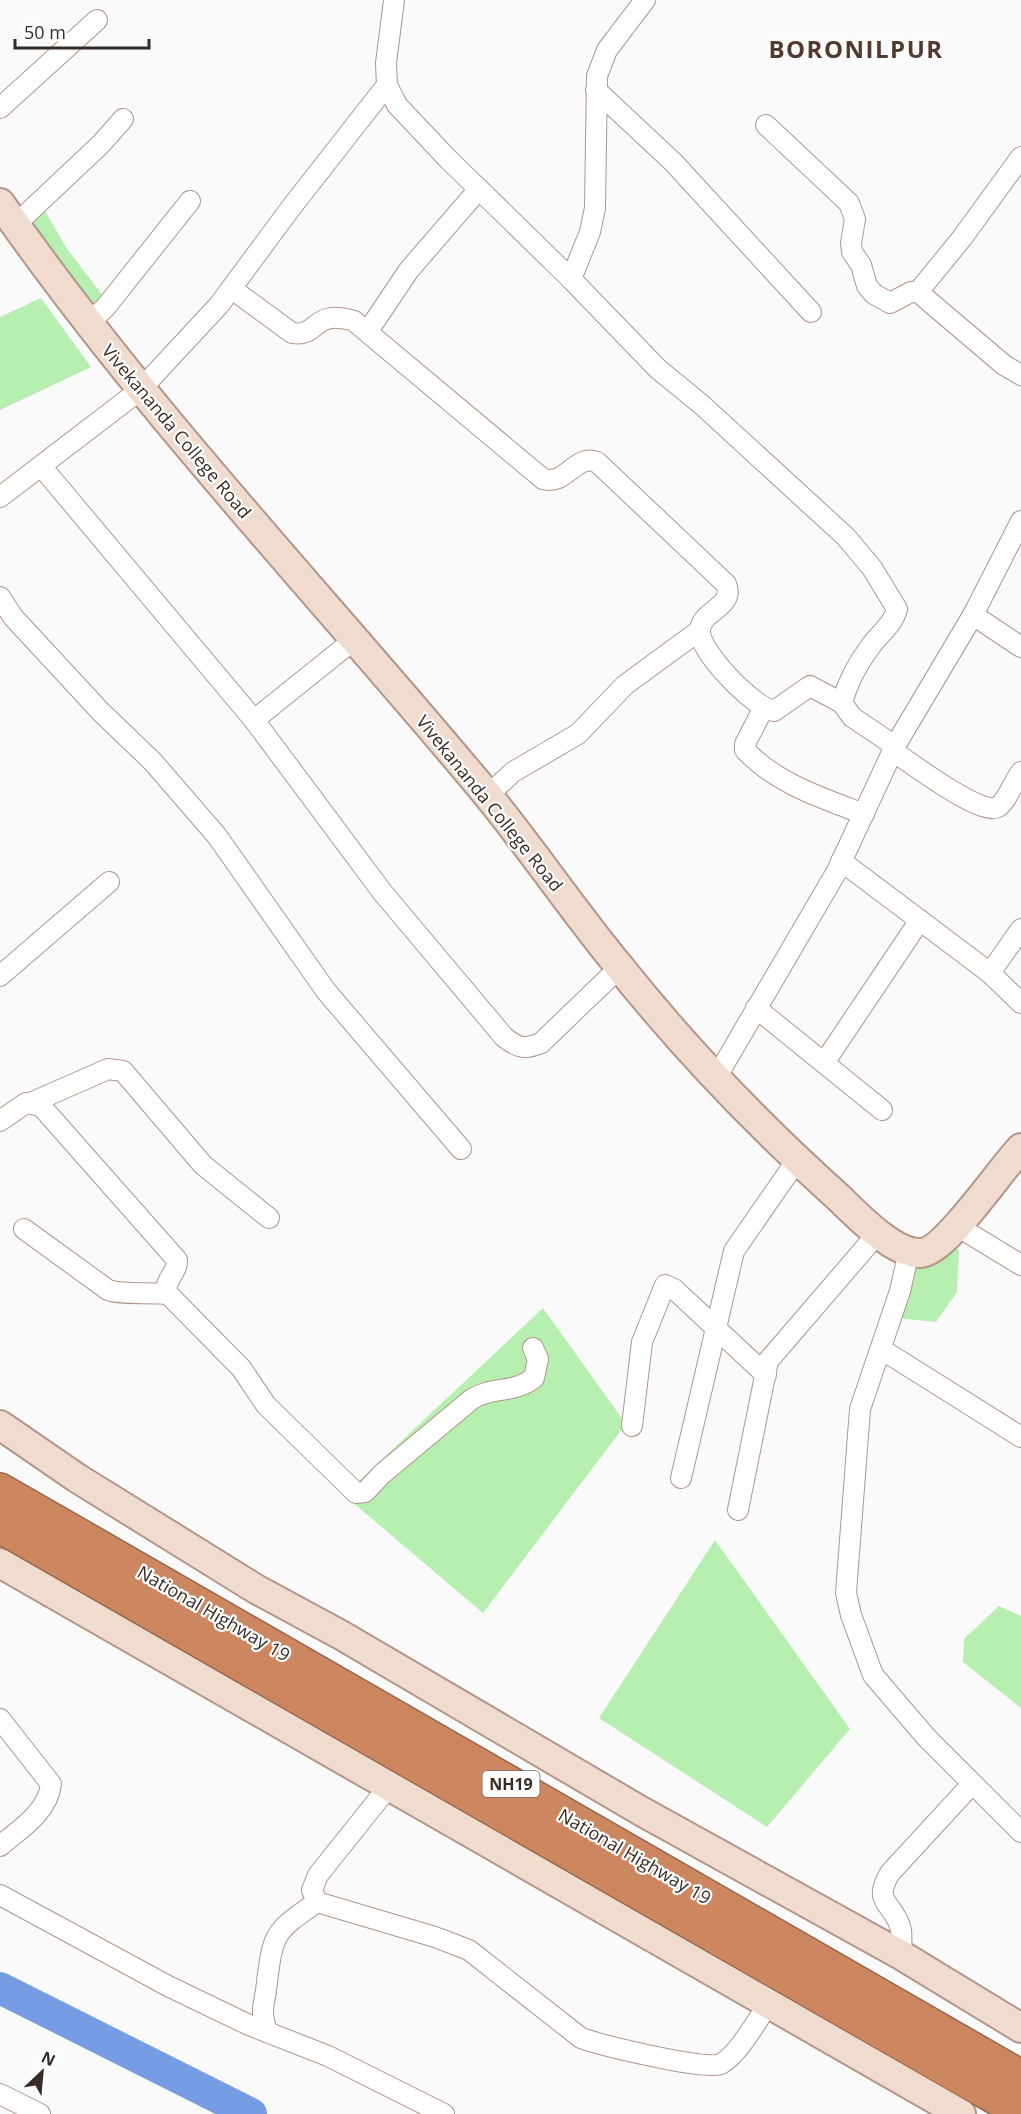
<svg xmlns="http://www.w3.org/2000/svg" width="1021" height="2114" font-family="'Open Sans',sans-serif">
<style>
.green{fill:#b6efaf}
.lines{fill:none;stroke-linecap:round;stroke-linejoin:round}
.river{stroke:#769ce3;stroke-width:32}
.street-casing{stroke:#b29689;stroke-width:22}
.secondary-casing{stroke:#b29689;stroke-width:32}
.highway-casing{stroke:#98674b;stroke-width:36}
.street{stroke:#fff;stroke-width:20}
.secondary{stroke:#f0dbcf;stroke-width:28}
.highway{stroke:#cd8760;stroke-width:33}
.labels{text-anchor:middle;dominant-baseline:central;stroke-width:4.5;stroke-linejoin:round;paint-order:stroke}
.shield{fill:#fff;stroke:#726b66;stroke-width:1.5}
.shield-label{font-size:16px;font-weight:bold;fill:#362b25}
.street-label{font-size:18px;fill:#362b25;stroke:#fff}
.district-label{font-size:24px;font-weight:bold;letter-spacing:1.5px;fill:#523a2e;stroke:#fff}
</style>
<rect width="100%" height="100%" fill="#fafafa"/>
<g class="green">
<path d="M36,195l31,54 37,48 -16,17 -74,-101z"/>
<path d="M41,298l50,69 -91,43v-93z"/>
<path d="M940,1223l19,28 -2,41 -21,30 -48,-5 25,-67z"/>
<path d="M543,1308l83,116 -143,189 -139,-118z"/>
<path d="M715,1540l135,189 -83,98 -168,-109z"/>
<path d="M999,1606l22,10v92l-58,-46 1,-23z"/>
</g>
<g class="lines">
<path class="river" d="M0,1988l251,126"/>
<defs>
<g id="street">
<path d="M387,85l10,20 51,54 123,120 87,90 44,36 144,132 26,31 25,41c-4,16 -18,25 -27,38 -12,16 -23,37 -28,56l10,14 43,29"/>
<path d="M596,90l77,72 138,150"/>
<path d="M0,108l97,-88"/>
<path d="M766,125l83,78 6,16 -4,24 1,9 9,13 6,21 7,8 16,9 21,-11h7l86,73 17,10"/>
<path d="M15,225l86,-81 22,-25"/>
<path d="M571,279l19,-47 5,-24 2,-132 10,-26 38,-50"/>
<path d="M232,289l60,44c27,5 20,-25 62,-12l189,158c23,7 33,-26 54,-17l129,122c10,24 -27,26 -26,48 1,21 53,75 74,79l36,-25 32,17"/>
<path d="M918,292l44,-54 59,-81"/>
<path d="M88,323l17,-15 85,-107"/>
<path d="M368,331l41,-61 70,-81"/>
<path d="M41,466l213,254 129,173 121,144c14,11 20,13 37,6l78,-75"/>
<path d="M0,497l140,-107 79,-85 71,-96 97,-124 -1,-22 8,-63"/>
<path d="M0,597l13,20 88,95 52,50 64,74 109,155 135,158"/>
<path d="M973,615l48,32"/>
<path d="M763,709l-18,35v6c32,34 77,48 119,64"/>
<path d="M254,720l101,-81"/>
<path d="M894,752c17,11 88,65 104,55 9,-6 16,-26 23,-35"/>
<path d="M488,795l25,-23 65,-38 47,-49 75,-55"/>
<path d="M841,861l149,112"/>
<path d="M1021,929l-31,44 31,30"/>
<path d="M0,976l109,-94"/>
<path d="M756,1008l126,102"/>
<path d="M824,1063l96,-143"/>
<path d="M716,1078l121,-207 58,-125 78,-131 48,-94"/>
<path d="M33,1102l75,-33 15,2 80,94 66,53"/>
<path d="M0,1121l26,-18 15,3 136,154c1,13 -15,21 -9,34l73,74 25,37 90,88 9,-1 17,-18 90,-75c21,-13 41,-5 62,-21l4,-19 -5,-11"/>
<path d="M957,1226l64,39"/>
<path d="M24,1229l84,61c13,5 43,2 60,4"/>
<path d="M909,1251l-9,40 -40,118 -14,184 5,22 22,60 53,62 95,95"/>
<path d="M881,1349l140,88"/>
<path d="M632,1426l10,-84 23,-57 9,4 92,86"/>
<path d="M681,1478l53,-227 63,-91"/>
<path d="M738,1510l30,-149 110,-128"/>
<path d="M0,1719l51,65c-3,28 -31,45 -51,62"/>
<path d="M382,1795l-64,80 -6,15 5,12 118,35 34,13 112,88c20,7 125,33 140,26 17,-9 37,-45 48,-61"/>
<path d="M0,1895l168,91 81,39 79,31 116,58"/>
<path d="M901,1955c0,-8 1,-17 0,-25 -6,-28 -30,-25 -11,-57l82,-89"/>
<path d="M267,2032c-8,-26 -2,-26 0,-50 6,-51 9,-51 50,-80"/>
<path d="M0,2094l40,20"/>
</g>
<g id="secondary">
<path d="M0,203c146,209 322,393 485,589 46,56 87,117 133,173 66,83 141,161 220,232 18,17 55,57 82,56 25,0 81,-85 101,-105"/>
<path d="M0,1425l77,53 179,111 85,46 300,176 260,144 120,73"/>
<path d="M0,1563l961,551"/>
</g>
<g id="highway">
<path d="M0,1490l1021,587"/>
<path d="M0,1526l1021,586"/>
</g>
</defs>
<use href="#street" class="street-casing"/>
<use href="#secondary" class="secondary-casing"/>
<use href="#highway" class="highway-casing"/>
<use href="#street" class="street"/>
<use href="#secondary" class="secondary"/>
<use href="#highway" class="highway"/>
</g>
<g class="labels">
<rect class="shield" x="482.5" y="1771" width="57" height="26" rx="4.5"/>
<g class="shield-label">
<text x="511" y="1784">NH19</text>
</g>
<g class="street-label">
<text transform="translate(177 431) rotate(50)">Vivekananda College Road</text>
<text transform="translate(490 803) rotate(51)">Vivekananda College Road</text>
<text transform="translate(214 1613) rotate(30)">National Highway 19</text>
<text transform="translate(635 1856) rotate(30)">National Highway 19</text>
</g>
<g class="district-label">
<text x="856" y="48">BORONILPUR</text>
</g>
</g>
<g transform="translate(42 2072) rotate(26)" stroke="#ffffff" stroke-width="4.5" paint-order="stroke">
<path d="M0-4.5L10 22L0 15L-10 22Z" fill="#362b25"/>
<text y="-9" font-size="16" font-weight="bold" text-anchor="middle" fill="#362b25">N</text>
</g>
<path d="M15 39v9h134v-9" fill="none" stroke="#362b25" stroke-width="3"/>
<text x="24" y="39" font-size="18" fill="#362b25" stroke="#ffffff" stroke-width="4.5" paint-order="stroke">50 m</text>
</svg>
